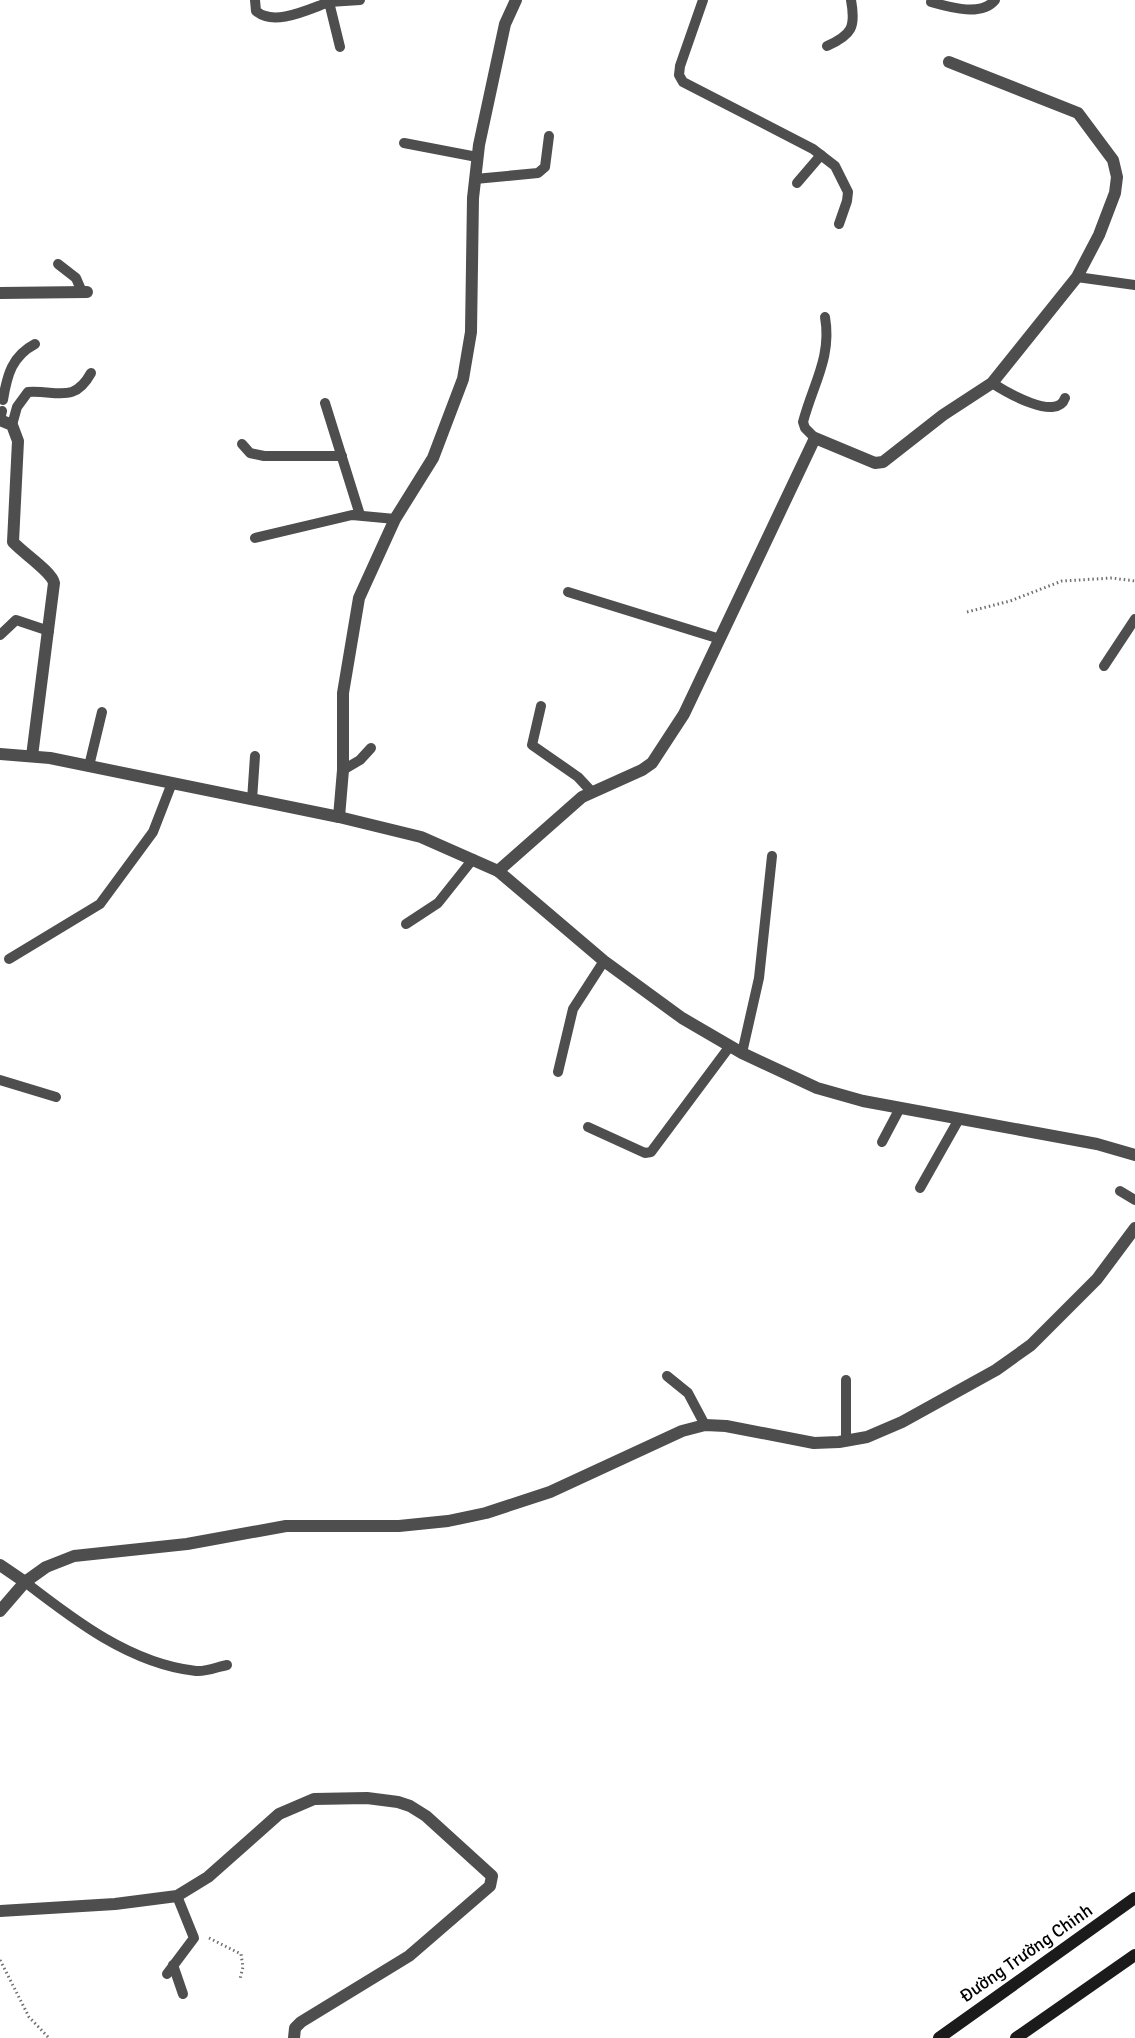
<svg xmlns="http://www.w3.org/2000/svg" width="1135" height="2038" font-family="Signika,sans-serif">
<style>
.lines{fill:none;stroke-linecap:round;stroke-linejoin:round}
.path{stroke:#707070;stroke-width:3;stroke-dasharray:1.5 3;stroke-linecap:butt}
.service{stroke:#4e4e4e;stroke-width:10}
.minor{stroke:#4e4e4e;stroke-width:12}
.secondary{stroke:#1b1b1b;stroke-width:12}
.labels{text-anchor:middle;dominant-baseline:central;stroke-width:4.5;stroke-linejoin:round;paint-order:stroke}
.street-label{font-size:18px;fill:#000;stroke:#fff}
</style>
<rect width="100%" height="100%" fill="#fff"/>
<g class="lines">
<g class="path">
<path d="M967,612l43,-11 52,-20 50,-3 23,3"/>
<path d="M209,1938l32,16 2,13 -3,12"/>
<path d="M0,1960l29,57 20,21"/>
</g>
<g class="service">
<path d="M255,0l1,11c18,16 53,-2 73,-9l11,45"/>
<path d="M327,0l2,2 31,-2"/>
<path d="M703,0l-23,66 -1,9 4,7 130,67 22,17 13,26 -1,9 -8,23"/>
<path d="M931,2c18,5 50,15 64,-2"/>
<path d="M827,46c25,-11 29,-19 24,-46"/>
<path d="M404,143l73,14"/>
<path d="M475,179l63,-6 7,-6 4,-31"/>
<path d="M797,183l24,-28"/>
<path d="M58,264l18,14 6,14"/>
<path d="M1077,277l58,8"/>
<path d="M992,383c14,9 65,39 73,15"/>
<path d="M3,400c4,-25 9,-44 32,-56"/>
<path d="M325,403l35,112"/>
<path d="M0,420l2,-9"/>
<path d="M12,425l5,-18 11,-15c29,-2 46,12 63,-19"/>
<path d="M815,438l-10,-10 -2,-6c10,-38 29,-65 22,-105"/>
<path d="M242,444l8,9 14,3h78"/>
<path d="M255,538l97,-23 43,4"/>
<path d="M568,592l152,47"/>
<path d="M0,635l16,-15 33,11"/>
<path d="M1104,666l31,-47"/>
<path d="M541,706l-9,39 46,32 13,14"/>
<path d="M89,766l13,-54"/>
<path d="M343,770l17,-10 11,-12"/>
<path d="M252,800l3,-44"/>
<path d="M406,924l32,-21 35,-44"/>
<path d="M9,959l91,-55 53,-72 19,-49"/>
<path d="M742,1053l17,-75 13,-122"/>
<path d="M558,1072l15,-63 31,-48"/>
<path d="M0,1080l56,17"/>
<path d="M588,1127l57,26 6,-1 79,-106"/>
<path d="M882,1142l18,-34"/>
<path d="M920,1188l39,-69"/>
<path d="M1120,1191l15,9"/>
<path d="M667,1376l21,17 17,32"/>
<path d="M846,1380v61"/>
<path d="M25,1582c49,38 106,82 171,89 10,1 21,-4 31,-6"/>
<path d="M173,1965l10,29"/>
<path d="M167,1974l27,-36 -17,-42"/>
</g>
<g class="minor">
<path d="M0,293l87,-1"/>
<path d="M0,420l12,5 6,16 -5,101c10,11 39,30 41,41l-22,173"/>
<path d="M0,754l50,4 289,59 82,20 77,34 106,90 78,57 60,35 75,35 46,13 234,43 38,11"/>
<path d="M339,817l4,-47v-77l16,-95 36,-79 38,-61 30,-79 8,-47 2,-134 6,-53 26,-121 11,-24"/>
<path d="M498,871l84,-74 60,-27 10,-7 32,-49 131,-276 60,25 8,-1 60,-47 49,-32 85,-106 22,-42 16,-42 2,-16 -4,-17 -35,-47 -129,-51"/>
<path d="M0,1565l25,17"/>
<path d="M0,1611l25,-29 21,-15 28,-11 113,-12 99,-18h113l49,-5 38,-8 64,-21 132,-61 23,-6 21,1 88,17 25,-1 28,-5 35,-15 94,-52 35,-25 66,-66 38,-51"/>
<path d="M0,1911l115,-7 62,-8 31,-19 71,-63 35,-15 53,-1 31,4 12,4 16,10 66,60 -2,10 -81,70 -108,66 -6,6 -1,10"/>
</g>
<g class="secondary">
<path d="M939,2038l196,-140"/>
<path d="M1016,2038l119,-83"/>
</g>
</g>
<g class="labels">
<g class="street-label">
<text transform="translate(1026 1953) rotate(-35)">Đường Trường Chinh</text>
</g>
</g>
</svg>
